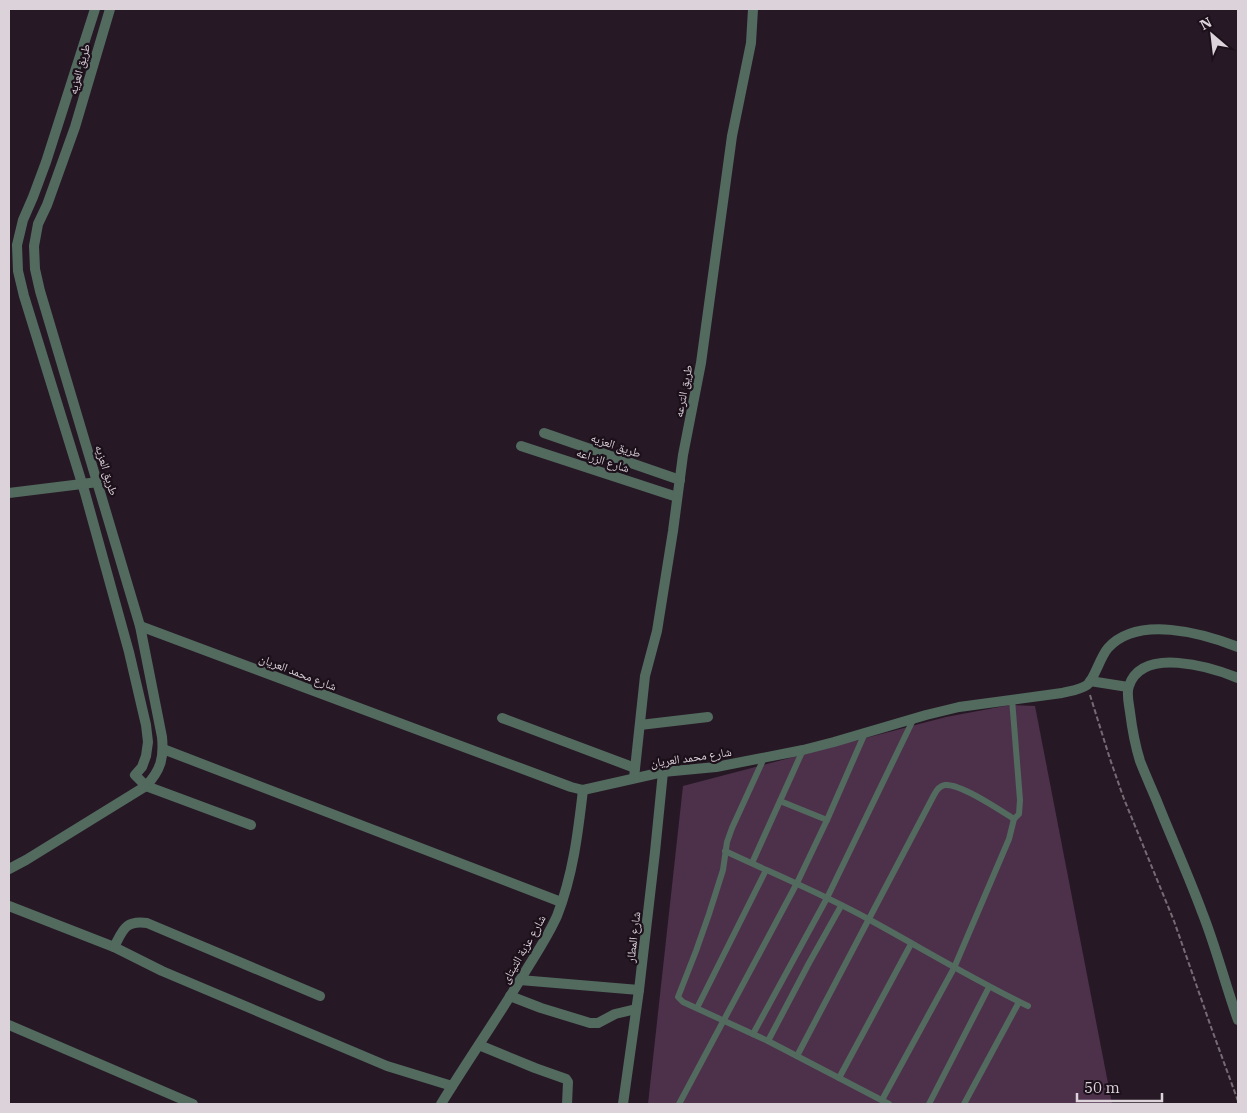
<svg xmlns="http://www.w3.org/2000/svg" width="1247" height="1113" font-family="'IBM Plex Serif','Noto Naskh Arabic',serif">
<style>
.green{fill:#4d314b}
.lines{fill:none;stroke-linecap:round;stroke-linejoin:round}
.path{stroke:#766b75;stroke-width:2;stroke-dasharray:5 2.5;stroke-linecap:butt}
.lane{stroke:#536a5f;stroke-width:6}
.street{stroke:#536a5f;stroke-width:10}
.labels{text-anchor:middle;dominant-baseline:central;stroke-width:4.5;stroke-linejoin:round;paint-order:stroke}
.street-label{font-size:12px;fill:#dbd2da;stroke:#1c101b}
</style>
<rect width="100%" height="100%" fill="#261925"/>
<path class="green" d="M1010,705l25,1 77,398h-464l35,-318 263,-69z"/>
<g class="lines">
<path class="path" d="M1090,695l20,64 14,40 50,122 37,106 27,74"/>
<g class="lane">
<path d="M764,758l-32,70 -5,14 -4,28 -14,44 -13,37 -18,46 5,5 85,39 121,63"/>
<path d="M780,801l47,19"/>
<path d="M725,851c49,23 98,43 145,69 53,29 104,60 158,86"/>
<path d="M752,863l51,-113"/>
<path d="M697,1008l69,-138"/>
<path d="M753,1034l74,-136 87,-180"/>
<path d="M768,1041l41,-78 32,-57"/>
<path d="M797,1056l137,-261c2,-4 5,-9 11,-10 15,-2 55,25 69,34"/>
<path d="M839,1078l72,-134"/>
<path d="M882,1100l72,-132 55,-129 5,-20 5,-5 1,-14 -8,-101"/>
<path d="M679,1104l118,-221 30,-63 38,-87"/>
<path d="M929,1104l60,-117"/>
<path d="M964,1104l55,-102"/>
</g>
<g class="street">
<path d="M95,9l-49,153 -13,35 -10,23 -6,25 1,26 6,25 61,197 44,159 17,73 2,17 -2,14 -4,11 -7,8 11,11 105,39"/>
<path d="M544,433l136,47"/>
<path d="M521,446l156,51"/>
<path d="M9,493l89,-11"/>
<path d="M140,626l431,161 12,3 80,-18 53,-5 87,-17 31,-8 92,-27 33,-8 103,-14c8,-2 18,-3 25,-8 7,-5 13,-28 21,-37 30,-33 94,-15 130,-1"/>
<path d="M1238,678c-27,-11 -96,-32 -109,8 -3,7 0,18 1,26 2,16 5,33 10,49 5,13 11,26 16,38 15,38 32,75 46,113 14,35 23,72 36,108"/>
<path d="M1090,681l38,6"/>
<path d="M502,718l133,50"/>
<path d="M640,725l68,-8"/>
<path d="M163,749l398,153"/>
<path d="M634,778l11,-102 12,-45 16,-100 10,-76 18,-92 31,-227 19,-93 2,-34"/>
<path d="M9,869l17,-9 120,-74c15,-16 18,-28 16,-49l-22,-111 -100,-335 -5,-22 -1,-23 4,-22 9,-19 28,-78 35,-118"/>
<path d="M9,906l105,41 48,24 225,95 65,20"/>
<path d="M114,947c9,-17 11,-27 33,-24l173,73"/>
<path d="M520,980l119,10"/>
<path d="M510,996l31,12 49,15h8l17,-9 21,-5"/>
<path d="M9,1025l184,79"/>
<path d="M479,1045l56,23 31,11 2,3 -1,22"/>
<path d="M441,1104c27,-44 57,-87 84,-132 11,-18 23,-36 32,-56 16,-41 21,-83 26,-126"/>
<path d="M623,1104l16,-114 16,-138 8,-80"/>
</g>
</g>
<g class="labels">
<g class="street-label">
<text transform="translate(79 69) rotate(-74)">طريق العزيه</text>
<text transform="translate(683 391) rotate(-79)">طريق الترعه</text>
<text transform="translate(616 445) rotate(19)">طريق العزيه</text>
<text transform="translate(603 460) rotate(18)">شارع الزراعه</text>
<text transform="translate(107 470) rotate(73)">طريق العزيه</text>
<text transform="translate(298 672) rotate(21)">شارع محمد العريان</text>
<text transform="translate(691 757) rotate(-8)">شارع محمد العريان</text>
<text transform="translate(633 937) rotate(-83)">شارع المطار</text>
<text transform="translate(523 949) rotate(-60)">شارع عزبة التيتاى</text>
</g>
</g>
<rect width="1247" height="1113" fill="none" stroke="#dbd2da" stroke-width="20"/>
<g transform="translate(1212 35) rotate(332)" stroke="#1c101b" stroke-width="4" paint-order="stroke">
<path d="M0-4L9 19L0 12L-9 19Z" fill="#dbd2da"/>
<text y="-8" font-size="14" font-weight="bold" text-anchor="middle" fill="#dbd2da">N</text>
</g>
<path d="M1077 1093v8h85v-8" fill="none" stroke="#dbd2da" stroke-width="2.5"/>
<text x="1084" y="1093" font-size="15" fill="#dbd2da" stroke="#1c101b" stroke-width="4" paint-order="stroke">50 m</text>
</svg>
